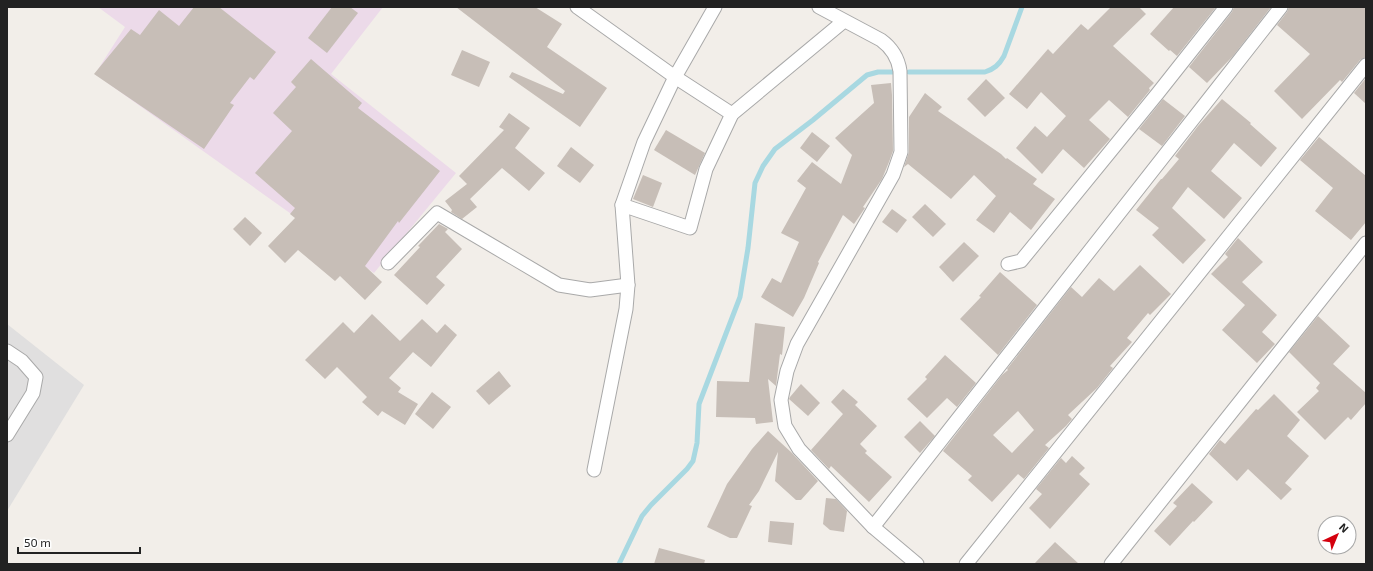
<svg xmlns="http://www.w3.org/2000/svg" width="1373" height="571" font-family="'Exo 2',sans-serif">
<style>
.residential{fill:#e0dfdf}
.industrial{fill:#ecdae9}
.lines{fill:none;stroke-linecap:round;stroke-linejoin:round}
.stream{stroke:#a8d8e1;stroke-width:5}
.building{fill:#c7beb7;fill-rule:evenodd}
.minor-casing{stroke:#a9a9a9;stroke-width:15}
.minor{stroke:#fff;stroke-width:13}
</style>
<rect width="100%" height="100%" fill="#f2eee9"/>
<path class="residential" d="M7,324l77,61 -77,126z"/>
<path class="industrial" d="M98,7h285l-52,67 125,99 -82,100 -279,-199 30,-47z"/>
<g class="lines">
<g class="stream">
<path d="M909,72h76c9,-3 14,-7 19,-16l18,-49"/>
<path d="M619,564l23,-48 9,-11 36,-36 6,-8 4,-18 2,-39 41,-107 8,-49 7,-65 8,-17 12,-17 38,-29 54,-45 11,-3h16"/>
</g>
</g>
<g class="building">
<path d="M194,7h25l57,45 -22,28 -4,-3 -20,26 4,2 -30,44 -110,-75 37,-45 9,6 19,-25 20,16z"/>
<path d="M332,7h18l8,6 -31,40 -19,-15z"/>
<path d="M456,7h79l27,17 -15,23 60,41 -27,39 -71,-50 3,-5 51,22 2,-3z"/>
<path d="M1111,7h28l7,7 -33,32 41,37 -5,5 1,2 -22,27 -19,-17 -20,20 21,19 -26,29 -21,-19 -21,25 -26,-26 19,-22 12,11 19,-21 -25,-24 -14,17 -18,-15 39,-45 5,5 28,-30 7,6z"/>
<path d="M1174,7h42l-39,49 -7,-6 -1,1 -19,-17z"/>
<path d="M1234,7h37l-38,49 -26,27 -18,-16 43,-55z"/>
<path d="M1289,7h77v50l-6,3 -18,22 -2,-2 -38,39 -28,-28 36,-37 -33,-29 10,-13z"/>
<path d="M462,50l28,12 -11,25 -28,-12z"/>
<path d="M311,59l51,44 -4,5 82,63 -41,52 -1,-2 -33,45 17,16 -17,18 -25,-24 -5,5 -37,-31 -13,13 -17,-17 27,-28 -5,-4 5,-6 -40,-35 37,-42 -19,-18 23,-26 -5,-5z"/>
<path d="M1366,78v26l-12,-11z"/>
<path d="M986,79l19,19 -20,19 -18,-18z"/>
<path d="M891,83l1,12 1,56 -4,11 -7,17 -19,28 2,1 -11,16 -11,-9 -25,47 1,1 -15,35 -11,19 -32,-20 11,-19 9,5 18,-41 -18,-9 25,-45 -9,-7 15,-19 29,22 11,-29 -17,-17 39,-35 -3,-18z"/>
<path d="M925,93l17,14 -4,4 63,43 5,5 1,-1 30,21 -4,5 22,15 -24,31 -21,-18 -16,21 -18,-13 20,-24 -22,-21 -23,24 -43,-35 -4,3 5,-15v-35z"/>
<path d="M1163,99l22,17 -23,30 -23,-17z"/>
<path d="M1222,99l29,24 -1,1 27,24 -16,19 -27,-24 -23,28 31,27 -18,21 -36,-32 -16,21 34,32 -23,24 -31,-29 7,-7 -23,-18 25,-31h1l17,-20 -4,-3 23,-30z"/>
<path d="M509,113l21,15 -15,20 30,25 -16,18 -27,-23 -32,31 7,8 -15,12 -11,-7 1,-2 -7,-9 22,-17 -8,-8 45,-46 -5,-3z"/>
<path d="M666,130l39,23 -10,22 -41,-25z"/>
<path d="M812,132l18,14 -13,16 -17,-14z"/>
<path d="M1319,137l47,39v46l-15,18 -36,-29 18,-23 -33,-28z"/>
<path d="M571,147l23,18 -14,18 -23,-17z"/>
<path d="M643,175l19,8 -9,24 -20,-8z"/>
<path d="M925,204l21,20 -13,13 -21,-20z"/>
<path d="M892,209l15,11 -10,13 -15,-11z"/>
<path d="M245,217l17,16 -12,13 -17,-17z"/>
<path d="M439,224l9,5 -3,3 17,17 -26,28 9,8 -18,20 -33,-30 26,-28 -2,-1z"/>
<path d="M1238,238l25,24 -21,20 35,33 -15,17 13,12 -18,19 -35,-33 23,-25 -34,-31 17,-17 -3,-3z"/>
<path d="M964,242l15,14 -26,26 -14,-15z"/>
<path d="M1140,265l31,29 -21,21 -2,-2 -21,25 5,4 -22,24 3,2 -16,20 -29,27 4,4 -6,7 -21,19 4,3 -25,31 -6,-5 -26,28 -24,-22 4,-4 -29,-25 59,-76 6,-5 -1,-1 64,-82 11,10 17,-19 15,13zM1018,411l16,19 -22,23 -19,-18z"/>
<path d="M1000,272l37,33 -39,50 -38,-36 21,-22 -2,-1z"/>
<path d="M372,314l28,27 22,-22 15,14 8,-9 12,11 -26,32 -18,-15 -24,26 12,10 -3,4 20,12 -13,21 -23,-14 -4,5 -16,-14 5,-5 -30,-30 -12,12 -20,-19 38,-38 11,11z"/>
<path d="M1318,316l32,30 -17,18 33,29v10l-15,17 -3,-3 -23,23 -28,-28 22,-21 -3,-3 4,-5 -31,-31z"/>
<path d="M755,323l30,4 -3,28 -2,-1 -4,32 -8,-7 5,43 -17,2 -1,-6 -39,-1 1,-36 32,1z"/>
<path d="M945,355l31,28 -19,24 -10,-9 -20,20 -20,-19 20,-20 -2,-2z"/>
<path d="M499,371l12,15 -22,19 -13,-14z"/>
<path d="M801,384l19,19 -12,13 -19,-17 1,-2z"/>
<path d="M843,389l15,13 -3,3 22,21 -17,18 7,7 -2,2 27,24 -23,25 -38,-36 -2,3 -18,-19 32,-36 -12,-12z"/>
<path d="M432,392l19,15 -18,22 -18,-15z"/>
<path d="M1274,394l26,26 -13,16 22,20 -24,27 7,6 -11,11 -33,-31 -11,12 -28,-27 11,-14 5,4 31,-35 2,1z"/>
<path d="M920,421l15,15 -15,17 -16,-16z"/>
<path d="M768,431l23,21 27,29 -17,19h-5l-21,-19 3,-29 -19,39 -10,14 3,1 -15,32h-7l-23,-11 20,-43 25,-35z"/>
<path d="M1072,456l13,12 -6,6 11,10 -40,45 -21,-21 13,-14 -6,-5 25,-31 5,5z"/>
<path d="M1192,483l21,19 -19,20 -1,-1 -23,25 -16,-15 23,-25 -4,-3z"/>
<path d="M826,498l10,1 11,12 -3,21 -14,-2 -7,-6z"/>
<path d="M770,521l24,2 -2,22 -24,-3z"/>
<path d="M1055,542l24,22h-45z"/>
<path d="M659,548l46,12 -1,4h-50z"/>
</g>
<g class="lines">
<defs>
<g id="minor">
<path d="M577,7l98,70 57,37"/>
<path d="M819,7l62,33c11,8 17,17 19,31l1,81 -8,23 -96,169 -10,27 -6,29 4,26 14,23 74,78 44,37"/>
<path d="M622,205l68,23 16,-59 26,-55 112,-93"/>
<path d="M388,263l49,-50 122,72 31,5 38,-5"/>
<path d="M1008,264l13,-3 137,-168 68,-86"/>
<path d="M7,351l15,10 14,16 -3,16 -26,42"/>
<path d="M594,470l32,-161 2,-24 -6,-80 22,-63 31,-65 40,-70"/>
<path d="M873,527l408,-520"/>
<path d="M966,564l400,-499"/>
<path d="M1111,564l255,-321"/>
</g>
</defs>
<use href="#minor" class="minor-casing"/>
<use href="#minor" class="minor"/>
</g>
<rect width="1373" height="571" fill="none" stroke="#222222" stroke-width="16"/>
<g transform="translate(1337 535) rotate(44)"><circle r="19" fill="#ffffff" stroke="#a7a7a7"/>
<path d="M0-3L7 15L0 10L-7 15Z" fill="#d4000e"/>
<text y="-6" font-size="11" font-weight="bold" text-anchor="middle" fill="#222222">N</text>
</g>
<path d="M18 547v6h122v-6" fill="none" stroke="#222222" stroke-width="2"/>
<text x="24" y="547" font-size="12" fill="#222222" stroke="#ffffff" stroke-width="3" paint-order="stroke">50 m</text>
</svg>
